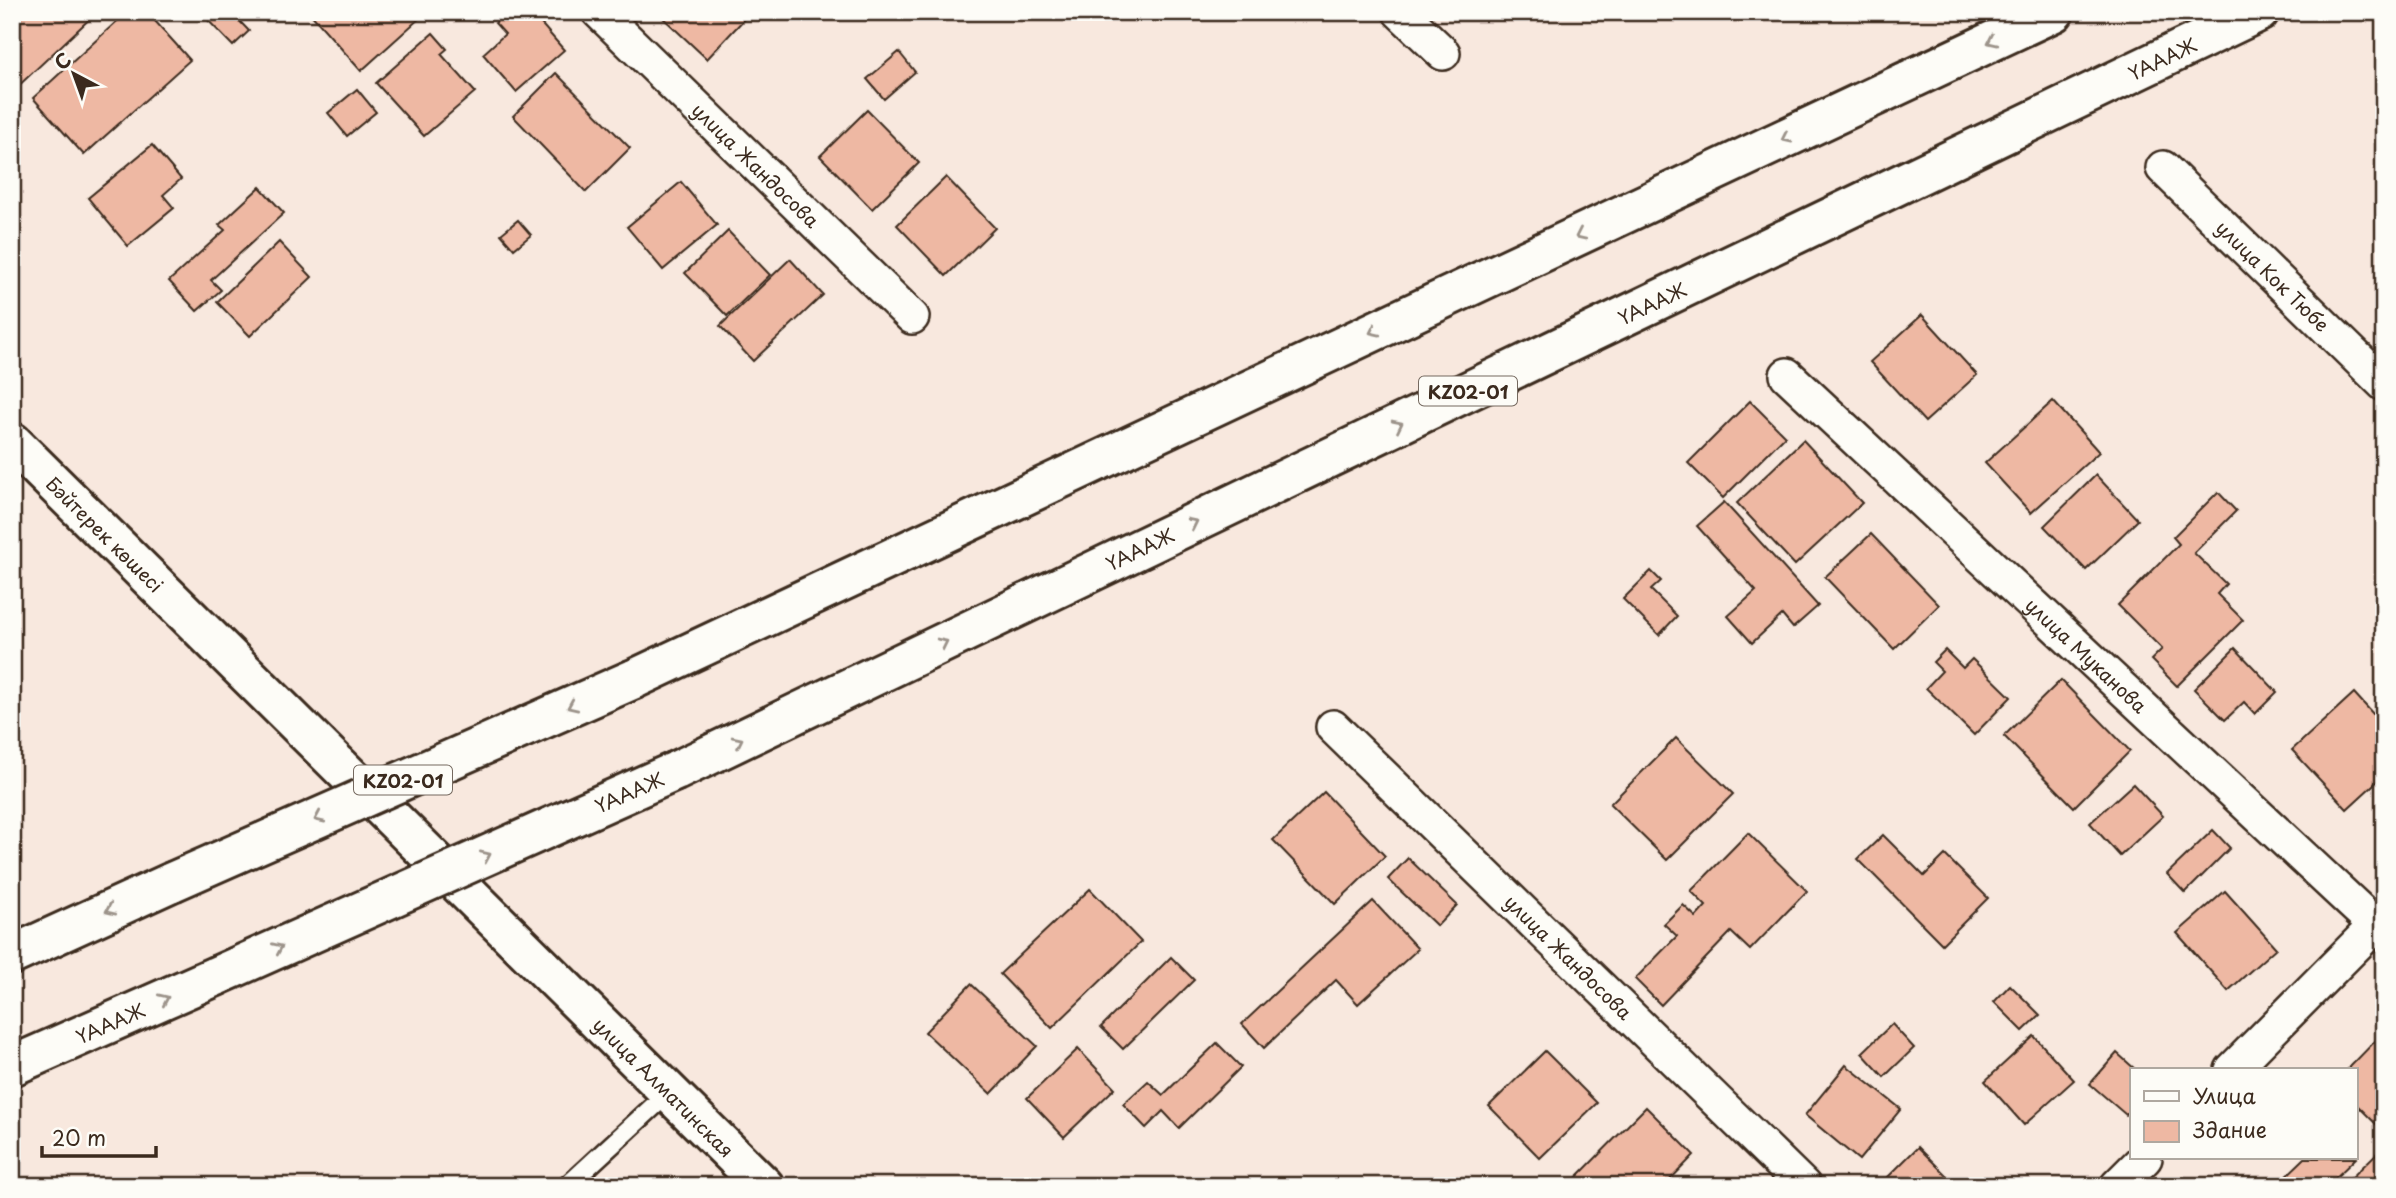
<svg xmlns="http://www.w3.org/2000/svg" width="2396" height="1198" font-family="'Playpen Sans',sans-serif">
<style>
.building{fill:#eeb8a3;stroke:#3b2a1e;stroke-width:2}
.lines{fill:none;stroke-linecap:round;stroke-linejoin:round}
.lane-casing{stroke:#3b2a1e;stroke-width:23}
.street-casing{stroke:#3b2a1e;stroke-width:38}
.secondary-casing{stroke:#3b2a1e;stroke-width:44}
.highway-casing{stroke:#3b2a1e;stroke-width:44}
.lane{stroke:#fdfcf7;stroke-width:18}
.street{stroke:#fdfcf7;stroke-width:33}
.secondary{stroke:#fdfcf7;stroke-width:38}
.highway{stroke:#fdfcf7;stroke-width:38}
.highway-bridge-casing{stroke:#3b2a1e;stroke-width:44;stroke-linecap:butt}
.highway-bridge{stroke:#fdfcf7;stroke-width:38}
.oneway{stroke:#9c938a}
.labels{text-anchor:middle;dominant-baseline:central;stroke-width:7;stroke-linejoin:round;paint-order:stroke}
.shield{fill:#fdfcf7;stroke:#75695f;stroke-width:2}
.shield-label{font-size:18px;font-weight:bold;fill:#3b2a1e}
.street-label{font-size:19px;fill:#3b2a1e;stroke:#fdfcf7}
</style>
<rect width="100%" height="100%" fill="#f8e8de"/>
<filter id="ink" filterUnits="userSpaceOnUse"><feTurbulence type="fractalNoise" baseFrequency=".0143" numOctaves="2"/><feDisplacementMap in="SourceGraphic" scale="14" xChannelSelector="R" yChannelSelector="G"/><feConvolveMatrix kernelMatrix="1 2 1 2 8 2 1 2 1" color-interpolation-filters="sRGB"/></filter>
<g filter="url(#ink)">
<g class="building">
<path d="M12,12h85l-85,80z"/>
<path d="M127,12h20l43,48 -106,95 -51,-57z"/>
<path d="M200,12h31l18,19 -16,15z"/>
<path d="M309,12h108l4,5 -60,54z"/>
<path d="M507,12h24l33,38 -48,42 -33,-38 22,-20 -10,-11z"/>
<path d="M665,12h80l3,3 -41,44 -46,-43z"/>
<path d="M433,33l14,16 -6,5 34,38 -51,44 -48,-53z"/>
<path d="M899,52l16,20 -31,27 -17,-20z"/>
<path d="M556,73l74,75 -44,44 -73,-76z"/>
<path d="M357,89l19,23 -29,24 -19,-23z"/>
<path d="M867,110l52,53 -47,46 -52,-53z"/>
<path d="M152,145l29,34 -18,16 11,13 -46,38 -40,-48z"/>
<path d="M946,177l49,51 -49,48 -49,-51z"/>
<path d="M681,182l36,43 -54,45 -36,-43z"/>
<path d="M260,187l24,26 -73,67 10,10 -24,21 -28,-30 56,-51 -6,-5z"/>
<path d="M518,220l13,15 -17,14 -13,-15z"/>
<path d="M728,231l42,44 -43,41 -42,-43z"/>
<path d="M279,242l33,35 -62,59 -33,-34z"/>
<path d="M790,259l33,36 -70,66 -33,-35z"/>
<path d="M1922,315l55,60 -52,47 -55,-60z"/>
<path d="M1750,401l35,35 -62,62 -35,-35z"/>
<path d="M2053,401l46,51 -68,61 -46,-50z"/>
<path d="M1803,440l59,63 -67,62 -58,-62z"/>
<path d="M2096,475l42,45 -52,50 -42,-44z"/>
<path d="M2218,492l18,19 -42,42 32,31 -9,10 26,26 -66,66 -26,-26 11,-11 -44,-44 61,-61 -6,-7z"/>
<path d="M1724,502l94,104 -25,22 -11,-13 -30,28 -24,-27 28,-25 -59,-65z"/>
<path d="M1871,534l68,71 -45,44 -69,-72z"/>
<path d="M1651,571l10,10 -10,9 26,26 -18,19 -36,-36z"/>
<path d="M2235,648l42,44 -22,22 -11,-12 -19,18 -31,-31z"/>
<path d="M1945,650l18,18 9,-9 39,38 -37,38 -48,-47 16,-17 -9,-9z"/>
<path d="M2061,680l69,71 -56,56 -70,-71z"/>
<path d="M2354,693l30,33v49l-37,34 -55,-59z"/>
<path d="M1676,738l57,56 -66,66 -57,-56z"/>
<path d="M2133,784l30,32 -43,40 -30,-33z"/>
<path d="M1324,792l61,64 -50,48 -62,-64z"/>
<path d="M2213,830l17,18 -45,45 -18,-19z"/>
<path d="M1748,833l59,58 -57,59 -19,-18 -70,73 -26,-26 42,-43 -13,-12 19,-19 13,12 10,-11 -15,-15z"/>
<path d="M1883,835l41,41 21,-21 43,43 -46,46 -84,-85z"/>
<path d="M1408,858l49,47 -20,21 -49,-47z"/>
<path d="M1090,889l51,53 -89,86 -52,-54z"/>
<path d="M2225,891l51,57 -48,43 -51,-58z"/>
<path d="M1373,901l45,48 -60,55 -22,-24 -72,68 -22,-24z"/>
<path d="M1171,957l23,23 -71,69 -22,-22z"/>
<path d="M971,984l66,62 -46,48 -66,-62z"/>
<path d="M2010,985l30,30 -17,16 -29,-29z"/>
<path d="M1892,1024l22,24 -30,29 -22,-24z"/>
<path d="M2034,1036l40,44 -50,45 -39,-44z"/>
<path d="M2378,1038l6,5v81l-4,4 -24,-24v-34h-9z"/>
<path d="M1217,1043l24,24 -62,61 -16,-17 -17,17 -23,-24 25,-23 15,14z"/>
<path d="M1078,1049l37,39 -51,49 -37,-39z"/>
<path d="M1545,1051l52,52 -57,55 -51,-52z"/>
<path d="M2117,1053l19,17h-4v39l-6,6 -36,-31z"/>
<path d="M1846,1065l55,44 -42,51 -54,-45z"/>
<path d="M1646,1107l48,48 -30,31h-96z"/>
<path d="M2384,1146v40h-41z"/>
<path d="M1918,1147l39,39h-78z"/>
<path d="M2305,1158h51l-29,28h-42l-4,-5z"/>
</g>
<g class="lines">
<defs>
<path id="lane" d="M567,1186l102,-94"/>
<g id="street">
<path id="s1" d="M599,12l313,305"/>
<path d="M1400,12l43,41"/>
<path id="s2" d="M2163,168l221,216"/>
<path id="s3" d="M1787,375l597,558"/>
<path id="s4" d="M1333,727l471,459"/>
<path d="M2232,1070l152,-153"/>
<path d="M2117,1186l28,-28"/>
</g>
<g id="secondary">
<path id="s5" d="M12,442l752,744"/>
</g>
<g id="highway">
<path d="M634,679l1420,-667"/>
<path id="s6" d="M676,771l1583,-759"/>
<path d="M12,955l160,-73"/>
<path id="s7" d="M12,1066l204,-90"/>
</g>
</defs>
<use href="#lane" class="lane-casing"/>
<use href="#street" class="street-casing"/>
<use href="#secondary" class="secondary-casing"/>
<use href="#highway" class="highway-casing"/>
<use href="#lane" class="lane"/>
<use href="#street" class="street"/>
<use href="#secondary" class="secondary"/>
<use href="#highway" class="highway"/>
<defs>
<g id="highway-bridge">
<path d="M172,882l462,-203"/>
<path id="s8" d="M216,976l460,-205"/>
</g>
</defs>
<use href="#highway-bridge" class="highway-bridge-casing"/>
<use href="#highway-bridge" class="highway-bridge"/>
</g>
<defs><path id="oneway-chevron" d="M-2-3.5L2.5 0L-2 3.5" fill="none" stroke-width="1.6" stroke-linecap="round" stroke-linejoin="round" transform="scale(1.75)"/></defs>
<g class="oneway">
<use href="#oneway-chevron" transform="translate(1992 41) rotate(155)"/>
<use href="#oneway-chevron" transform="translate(1786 138) rotate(155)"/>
<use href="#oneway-chevron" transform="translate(1580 235) rotate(155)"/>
<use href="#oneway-chevron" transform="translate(1374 331) rotate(155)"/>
<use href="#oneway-chevron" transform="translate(1398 425) rotate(-26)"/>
<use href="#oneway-chevron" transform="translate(1193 523) rotate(-26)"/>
<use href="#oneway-chevron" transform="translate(943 643) rotate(-26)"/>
<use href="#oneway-chevron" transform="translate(572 706) rotate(156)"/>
<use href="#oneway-chevron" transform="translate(738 741) rotate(-26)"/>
<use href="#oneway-chevron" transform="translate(319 818) rotate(156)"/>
<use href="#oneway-chevron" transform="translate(486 856) rotate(-24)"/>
<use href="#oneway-chevron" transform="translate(110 910) rotate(156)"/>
<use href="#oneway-chevron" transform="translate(278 948) rotate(-24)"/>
<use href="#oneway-chevron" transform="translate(164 999) rotate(-24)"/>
</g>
</g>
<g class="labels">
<g class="shield">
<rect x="1419" y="376.5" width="98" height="29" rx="5"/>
<rect x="354" y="765.5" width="98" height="29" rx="5"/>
</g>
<g class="shield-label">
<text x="1468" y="391">KZ02-01</text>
<text x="403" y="780">KZ02-01</text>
</g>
<g class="street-label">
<text stroke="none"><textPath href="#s6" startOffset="1648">ҮАААЖ</textPath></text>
<text stroke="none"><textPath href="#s1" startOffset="219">улица Жандосова</textPath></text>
<text stroke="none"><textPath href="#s2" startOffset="154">улица Кок Тюбе</textPath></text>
<text stroke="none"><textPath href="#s6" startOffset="1082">ҮАААЖ</textPath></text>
<text stroke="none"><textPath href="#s5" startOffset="131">Бәйтерек көшесі</textPath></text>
<text stroke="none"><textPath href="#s6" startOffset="514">ҮАААЖ</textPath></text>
<text stroke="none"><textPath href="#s3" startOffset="410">улица Муканова</textPath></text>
<text stroke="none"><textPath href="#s8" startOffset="452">ҮАААЖ</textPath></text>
<text stroke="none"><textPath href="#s4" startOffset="329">улица Жандосова</textPath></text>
<text stroke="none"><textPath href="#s7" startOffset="107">ҮАААЖ</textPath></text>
<text stroke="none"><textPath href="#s5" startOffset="917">улица Алматинская</textPath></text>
</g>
</g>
<rect width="2396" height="1198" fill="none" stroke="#fdfcf7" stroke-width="42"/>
<rect x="21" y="21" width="2354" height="1156" fill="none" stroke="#3b2a1e" stroke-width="2.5" filter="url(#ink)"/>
<rect x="2130" y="1068" width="228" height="91" fill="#fdfcf7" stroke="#afa8a0" stroke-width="2"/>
<rect x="2144" y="1091" width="35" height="10" fill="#fdfcf7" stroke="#afa8a0" stroke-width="2"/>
<text x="2193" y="1104" font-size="21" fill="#3b2a1e">Улица</text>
<rect x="2144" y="1121" width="35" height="21" fill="#eeb8a3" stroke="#afa8a0" stroke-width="2"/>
<text x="2193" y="1138" font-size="21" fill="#3b2a1e">Здание</text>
<g transform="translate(74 74) rotate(319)" stroke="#fdfcf7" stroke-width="5" paint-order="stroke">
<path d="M0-5L12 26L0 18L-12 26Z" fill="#3b2a1e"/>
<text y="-10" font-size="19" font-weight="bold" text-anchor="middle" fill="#3b2a1e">С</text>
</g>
<path d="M42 1146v10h114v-10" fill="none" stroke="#3b2a1e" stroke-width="3.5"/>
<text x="52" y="1146" font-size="21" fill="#3b2a1e" stroke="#fdfcf7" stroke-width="5" paint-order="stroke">20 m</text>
</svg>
